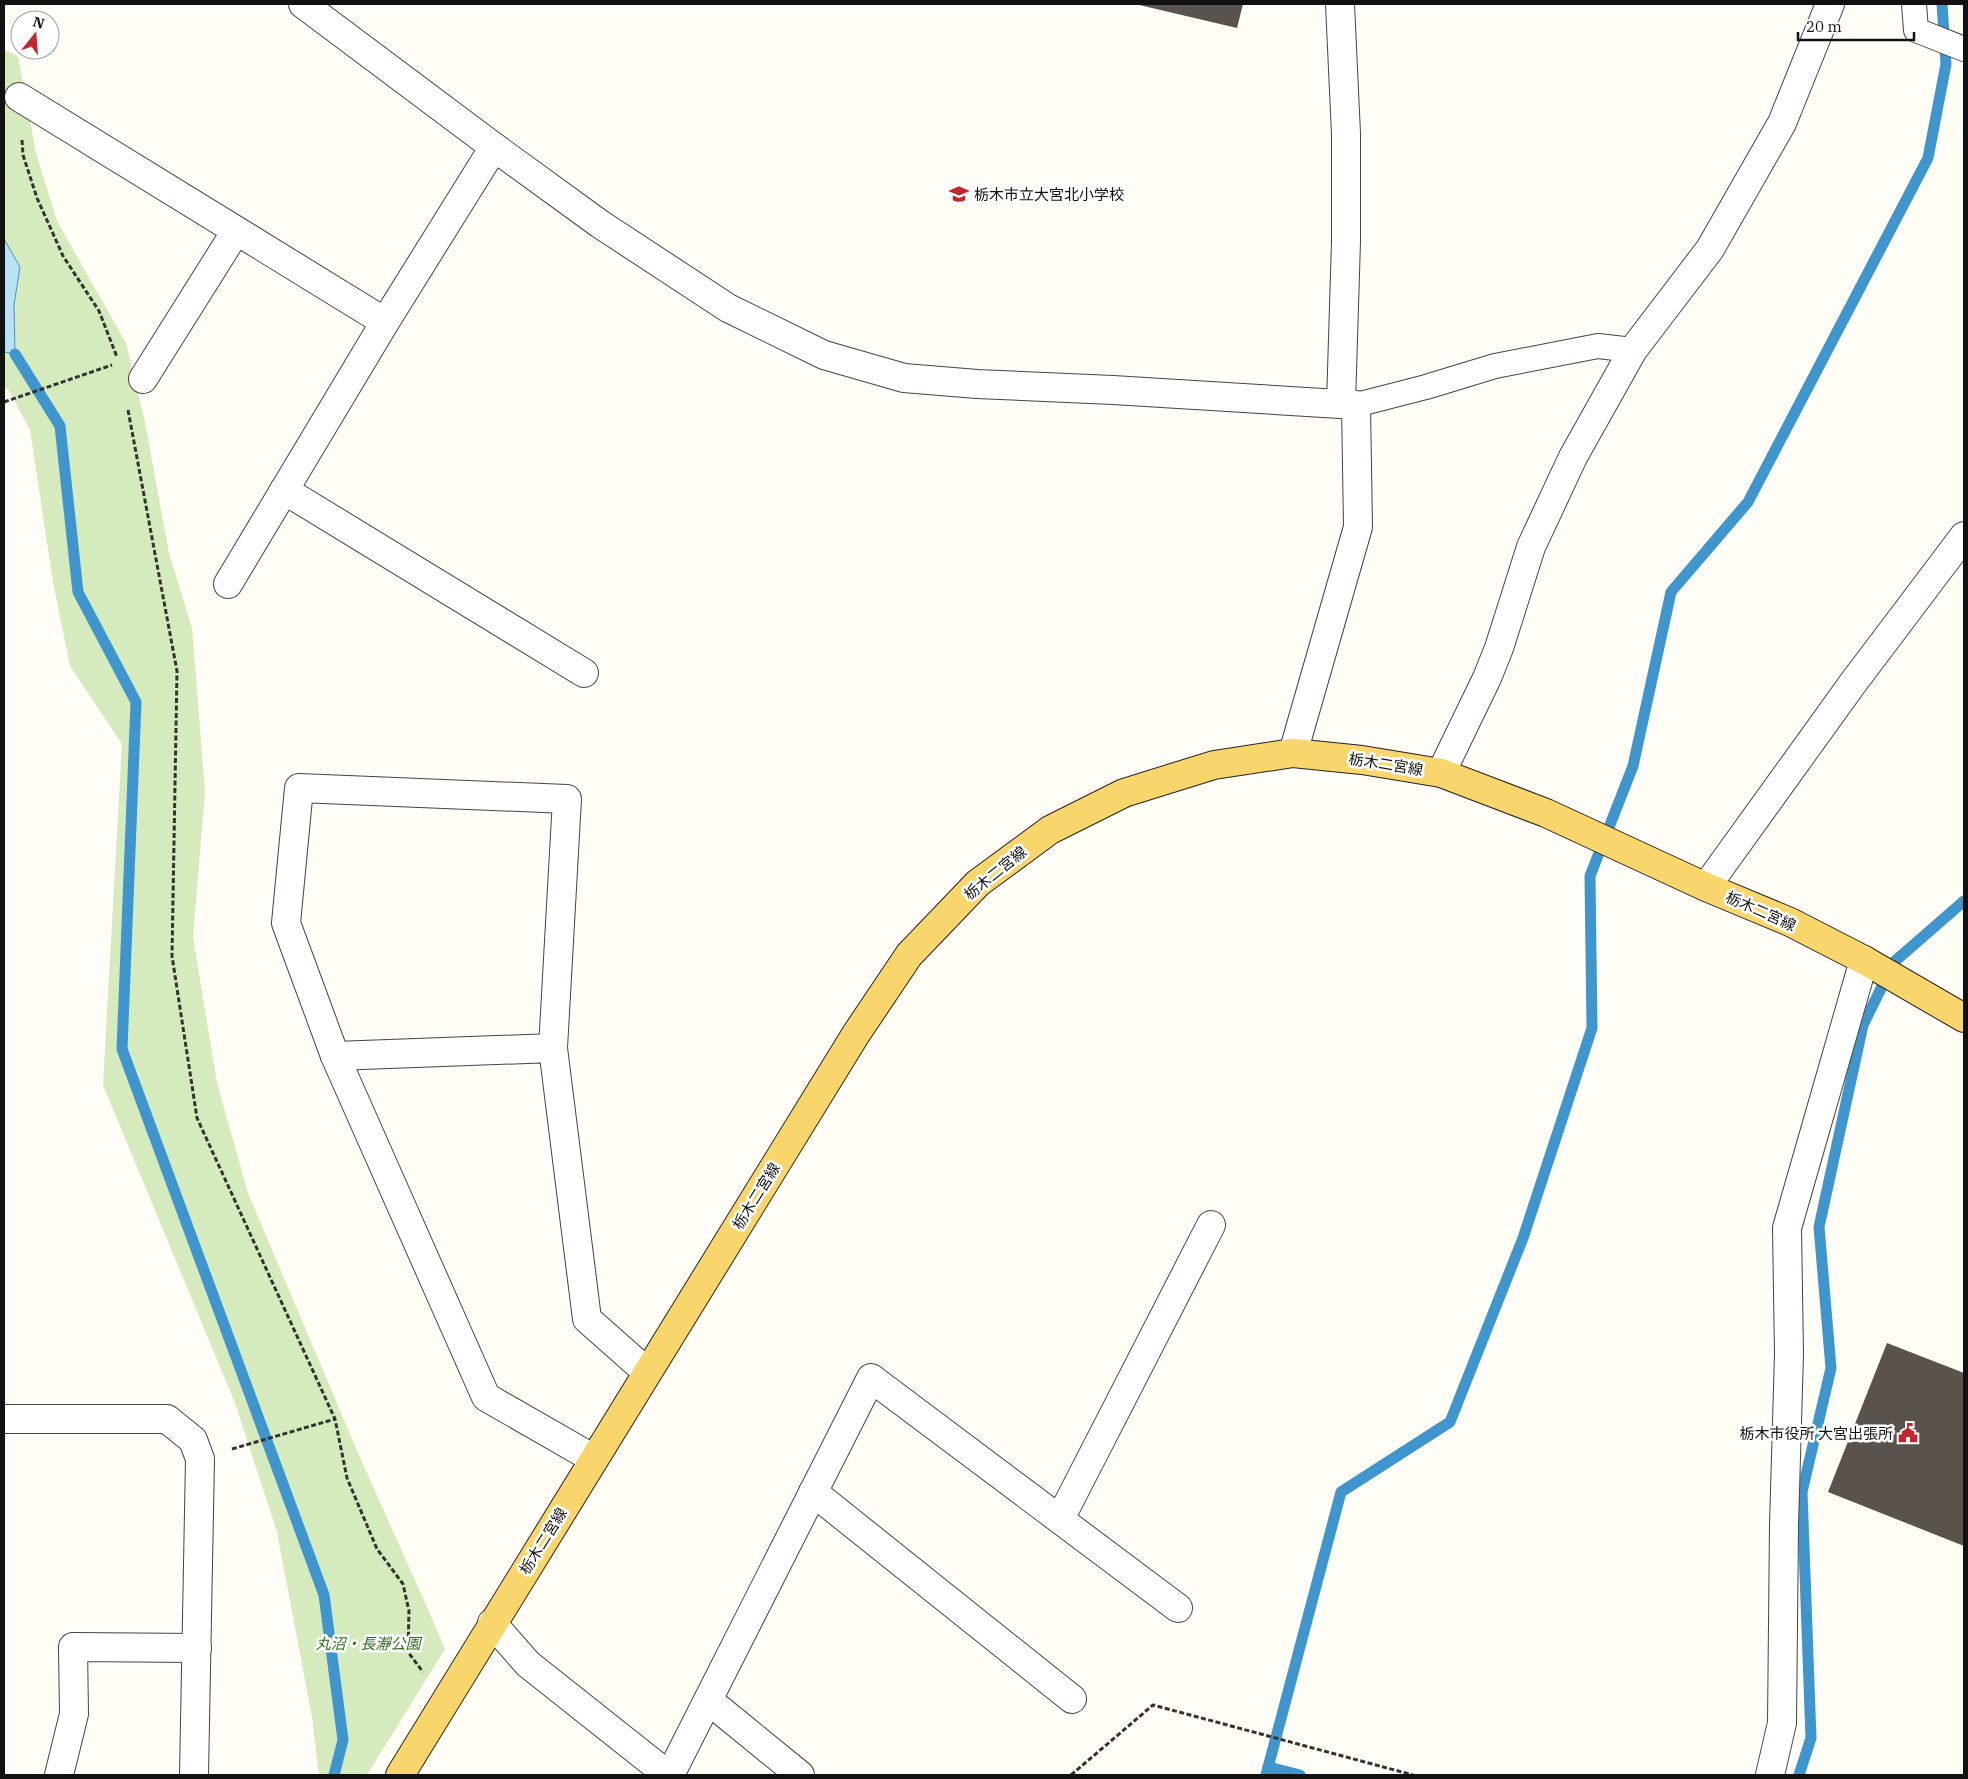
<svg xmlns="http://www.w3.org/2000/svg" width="1968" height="1779" font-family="'IBM Plex Serif','Noto Sans JP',serif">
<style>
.green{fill:#d5ebbd}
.water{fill:#b9e0f7;stroke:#3f96cf}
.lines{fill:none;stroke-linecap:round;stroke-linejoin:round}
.stream{stroke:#3f96cf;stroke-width:11}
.building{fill:#5a524d}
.service-casing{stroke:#444;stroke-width:26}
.minor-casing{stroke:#444;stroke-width:30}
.primary-casing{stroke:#222;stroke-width:30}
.path{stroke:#333;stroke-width:3;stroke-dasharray:5 2.5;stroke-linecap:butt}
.service{stroke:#fff;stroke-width:24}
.minor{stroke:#fff;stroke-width:28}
.primary{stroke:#f9d66b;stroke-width:28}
.labels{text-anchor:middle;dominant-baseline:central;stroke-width:5;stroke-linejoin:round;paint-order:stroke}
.poi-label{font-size:15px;fill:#111;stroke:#fff;text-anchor:start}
.street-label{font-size:15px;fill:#111;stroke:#fff}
.park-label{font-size:15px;font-style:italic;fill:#2f6b1f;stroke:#fff}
</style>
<rect width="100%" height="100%" fill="#fffdf5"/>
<path class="green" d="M4,50l14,6 18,97 21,68 69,122 18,74 25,136 23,75 13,164 -12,145 24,146 31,110 110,260 69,154 18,42 -78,126h-48l-7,-58 -35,-185 -42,-129 -132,-318 19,-341 -52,-78 -17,-84 -23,-152 -22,-41h-4z"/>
<path class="water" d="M4,239l16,28 -6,38 1,49 -11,-2z"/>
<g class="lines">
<g class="stream">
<path d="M15,354l45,72 18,166 58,110 -14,347 202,546 19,145 -9,35"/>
<path d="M1268,1767l32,8"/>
<path d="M1266,1775l75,-283 109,-70 73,-184 69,-210 -2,-152 43,-110 38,-174 77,-90 180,-344 18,-94 -4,-60"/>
<path d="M1799,1775l12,-37 -9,-246 29,-124 -12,-141 44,-202 31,-63 70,-61"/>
</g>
</g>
<g class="building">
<path d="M1135,4h108l-6,24z"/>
<path d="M1887,1343l77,30v173l-136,-54z"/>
</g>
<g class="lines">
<defs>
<g id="service">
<path d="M1914,4l2,26 48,19"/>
<path d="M1356,405l70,-18 69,-21 103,-20 35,4"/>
</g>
<g id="minor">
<path d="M303,4l191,143 106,77 128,84 96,47 80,23 73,6 136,6 243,15 2,122 -65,226"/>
<path d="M1340,4l6,130v107l-5,163"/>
<path d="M19,97l366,225"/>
<path d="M143,379l93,-148"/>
<path d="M284,490l300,183"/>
<path d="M228,584l157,-262 109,-175"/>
<path d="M1441,773l46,-95 12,-30 32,-101 42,-90 60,-107 77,-101 72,-126 48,-119"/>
<path d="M1706,887l147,-204 111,-147"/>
<path d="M553,1048l14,-249 -268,-11 -13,135 49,133 151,341 108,62"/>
<path d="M335,1056l218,-8 34,271 60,53"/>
<path d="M4,1419h163l26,21 7,19 -6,316"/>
<path d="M813,1492l259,207"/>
<path d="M1060,1519l151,-294"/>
<path d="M492,1623l36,41 140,111"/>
<path d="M708,1700l92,75"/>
<path d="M59,1775l15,-61 -1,-67 124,1"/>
<path d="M670,1775l201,-397 307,230"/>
<path d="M1770,1775l12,-52 2,-198 5,-171 -2,-126 77,-268"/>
</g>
<path id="primary" d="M400,1775l456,-741 53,-79 69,-72 72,-53 74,-37 90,-28 79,-12 69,7 79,13 105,40 160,74 84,35 74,38 100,58"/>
</defs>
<use href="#service" class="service-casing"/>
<use href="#minor" class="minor-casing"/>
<use href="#primary" class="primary-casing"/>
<g class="path">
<path d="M22,140l1,15 14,43 26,58 36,55 18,46"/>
<path d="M4,402l108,-37"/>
<path d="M128,410l49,261 -5,285 25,162 138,301 12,59 30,71 26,35 6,27 -1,41 15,20"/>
<path d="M232,1449l103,-30"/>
<path d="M1071,1775l82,-70 260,70"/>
</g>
<use href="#service" class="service"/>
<use href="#minor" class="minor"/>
<use href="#primary" class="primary"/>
</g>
<defs>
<symbol id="school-bare" viewBox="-9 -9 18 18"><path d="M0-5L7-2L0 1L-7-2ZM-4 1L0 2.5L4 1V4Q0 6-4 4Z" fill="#c4262e" stroke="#fff" stroke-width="2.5" paint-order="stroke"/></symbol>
<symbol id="civic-bare" viewBox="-9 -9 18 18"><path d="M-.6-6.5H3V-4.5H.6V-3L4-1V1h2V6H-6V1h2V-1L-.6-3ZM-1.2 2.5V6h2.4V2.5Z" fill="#c4262e" stroke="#fff" stroke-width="2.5" paint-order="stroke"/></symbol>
</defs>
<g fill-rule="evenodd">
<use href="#school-bare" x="945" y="180" width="28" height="28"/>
<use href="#civic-bare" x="1894" y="1419" width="28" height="28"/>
</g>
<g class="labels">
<g class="poi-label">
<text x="974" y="194">栃木市立大宮北小学校</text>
<text x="1893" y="1433" text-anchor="end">栃木市役所 大宮出張所</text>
</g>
<g class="street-label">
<text transform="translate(1386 764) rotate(9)">栃木二宮線</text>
<text transform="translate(995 873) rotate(-39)">栃木二宮線</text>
<text transform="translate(1761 911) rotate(24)">栃木二宮線</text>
<text transform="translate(756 1196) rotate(-58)">栃木二宮線</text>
<text transform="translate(543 1541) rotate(-58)">栃木二宮線</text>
</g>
<g class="park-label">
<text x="368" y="1643">丸沼・長瀞公園</text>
</g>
</g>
<rect width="1968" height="1779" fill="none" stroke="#111111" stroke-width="10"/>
<g transform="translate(35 35) rotate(17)"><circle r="24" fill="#ffffff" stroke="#a0a0a0"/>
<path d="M0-4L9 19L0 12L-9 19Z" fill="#c4262e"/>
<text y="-8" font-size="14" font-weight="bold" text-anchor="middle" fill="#111111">N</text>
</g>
<path d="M1798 32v8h116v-8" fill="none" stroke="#111111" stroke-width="2.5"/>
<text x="1806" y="32" font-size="15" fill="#111111" stroke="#ffffff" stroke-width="4" paint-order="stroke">20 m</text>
</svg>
